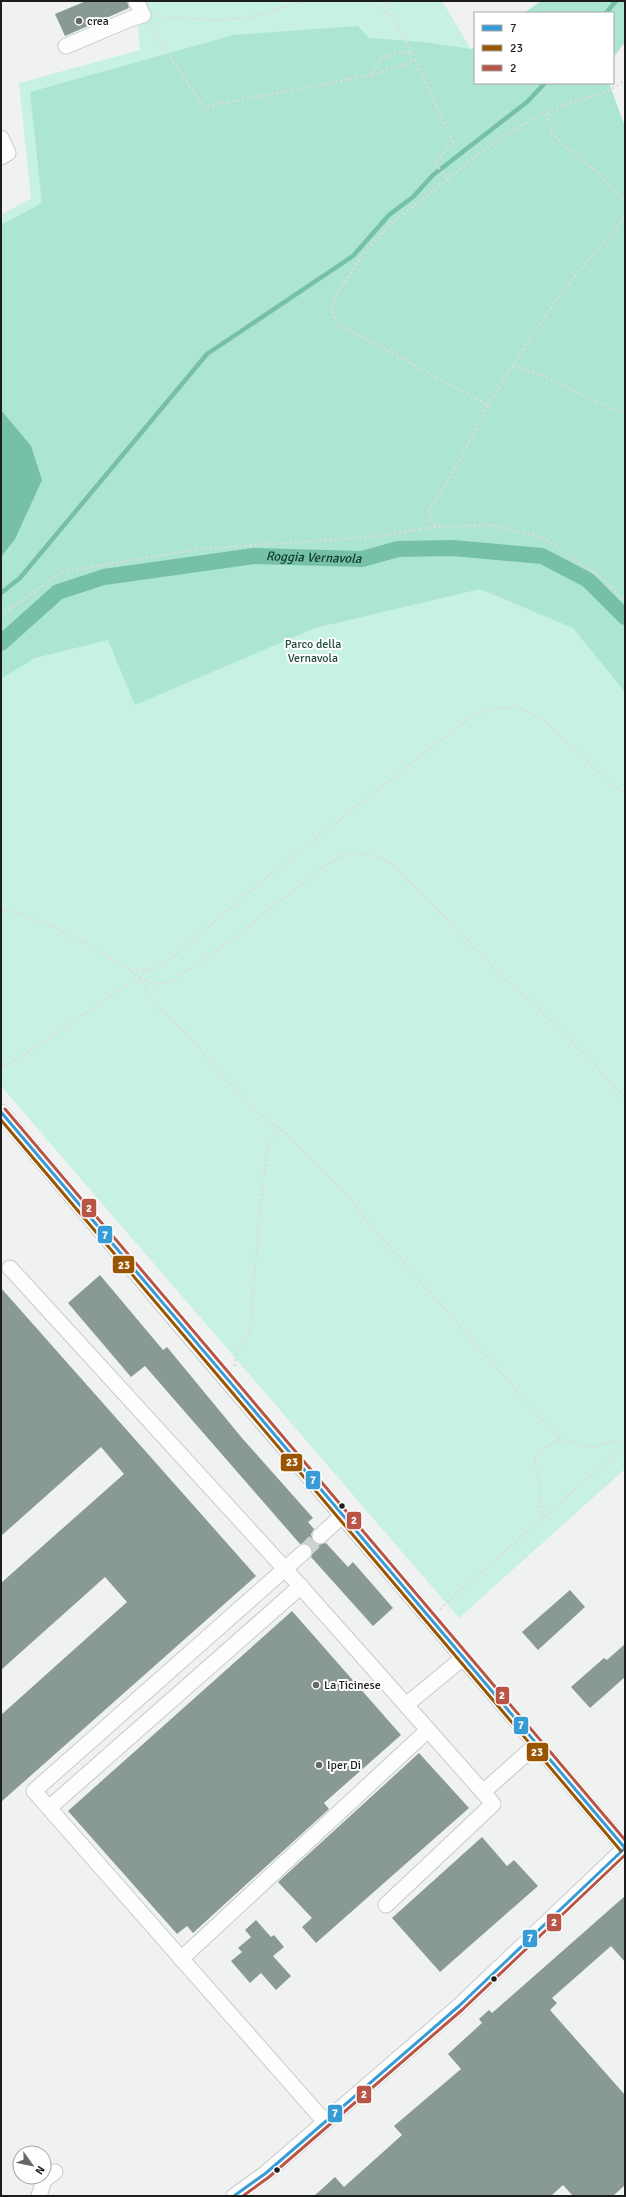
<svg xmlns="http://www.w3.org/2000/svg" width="626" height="2197" font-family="Signika,sans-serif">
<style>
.green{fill:#c7f1e2}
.forest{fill:#ace5d1}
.water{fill:#77c0a8}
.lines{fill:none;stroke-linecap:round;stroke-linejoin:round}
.stream{stroke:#77c0a8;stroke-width:4.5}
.canal{stroke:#77c0a8;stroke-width:16}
.building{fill:#899995}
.minor-tunnel{stroke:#cfd2d1;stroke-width:15;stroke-dasharray:15 8;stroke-linecap:butt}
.minor-casing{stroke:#c8caca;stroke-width:17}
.path{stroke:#dbdcdb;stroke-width:2.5;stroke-dasharray:2 3;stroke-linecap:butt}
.minor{stroke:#fdfdfd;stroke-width:15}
.bus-1-casing{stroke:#fff;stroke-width:6}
.bus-2-casing{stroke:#fff;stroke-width:6}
.bus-3-casing{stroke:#fff;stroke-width:6}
.bus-1{stroke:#379cd6;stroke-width:3}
.bus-2{stroke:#950;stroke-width:3}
.bus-3{stroke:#b85546;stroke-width:3}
.poi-dot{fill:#666867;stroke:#fff;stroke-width:1.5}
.bus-dot{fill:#1c1e1d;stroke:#fff;stroke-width:1.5}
.labels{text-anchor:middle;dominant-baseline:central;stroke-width:4;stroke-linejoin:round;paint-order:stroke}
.poi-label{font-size:12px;fill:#1c1e1d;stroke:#fff;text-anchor:start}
.park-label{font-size:12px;fill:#204b3d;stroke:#fff}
.water-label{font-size:13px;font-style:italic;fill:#0e3b2d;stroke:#fff}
.line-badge{stroke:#fff;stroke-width:1.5}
.badge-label{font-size:11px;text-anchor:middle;font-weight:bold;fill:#fff}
</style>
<rect width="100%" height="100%" fill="#eff2f1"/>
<path class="green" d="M136,1h306l29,48 4,-2v36h134l16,44v1342l-166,149 -458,-532v-871l30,-17 -12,-115 121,-33z"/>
<g class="forest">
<path d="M541,1h84v41l-12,16v-45h-89z"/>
<path d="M358,26l11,12 54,4 48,7 4,-2v36h134l16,44v565l-52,-64 -93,-39 -165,39 -180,77 -27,-65 -73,18 -34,21v-454l41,-22 -12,-111 204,-57z"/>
</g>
<path class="water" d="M1,410l30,36 11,34 -27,59 -14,18z"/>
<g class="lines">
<g class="stream">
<path d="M606,13l10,-12"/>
<path d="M1,593l19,-15 187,-224 146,-98 36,-41 24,-18 20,-22 94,-73 18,-19"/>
</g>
<path class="canal" id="s1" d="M1,643l57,-51 46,-15 150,-21 108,3 36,-10 55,-1 89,8 46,24 37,37"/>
</g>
<g class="building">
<path d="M86,1h41l2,7 -64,28 -10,-22z"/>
<path d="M100,1275l63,75 4,-3 75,91 71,80 -5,4 6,7 -3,5 2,8 5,3 8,-2 22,24 5,-5 40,46 -20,18 -62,-69 2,-6 -2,-5 -5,-3 -6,1 -155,-178 -14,11 -63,-74z"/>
<path d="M1,1288l255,288 -255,226v-87l126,-113 -22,-25 -104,93v-87l123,-109 -23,-27 -100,89z"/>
<path d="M570,1590l15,17 -47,43 -16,-18z"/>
<path d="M292,1611l109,124 -77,68 5,6 -136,124 -6,-7 -10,8 -109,-123z"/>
<path d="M625,1644v33l-35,31 -19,-21 33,-29 3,2z"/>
<path d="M419,1753l50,55 -153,135 -14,-16 10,-9 -34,-36z"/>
<path d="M482,1837l25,29 7,-6 24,26 -98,86 -48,-54z"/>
<path d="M625,1896v66l-14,-16 -59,52 5,5 -7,7 75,85v90l-12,11h-40l-10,-11 -12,11h-237l21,-19 9,10 58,-52 -8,-9 67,-57 -13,-15 34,-31 -3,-4 10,-9 3,3z"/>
<path d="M256,1920l15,17 3,-2 10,12 -11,9 18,20 -15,14 -15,-17 -11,10 -19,-22 11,-9 -4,-4 13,-11 -6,-7z"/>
</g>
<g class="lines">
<path class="minor-tunnel" d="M304,1552l16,-16"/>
<defs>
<g id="minor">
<path d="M66,46l64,-27 13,-4 -7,-14"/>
<path d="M1,138l7,15 -7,4"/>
<path d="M1,1112l171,204 453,532"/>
<path d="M10,1268l275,301 121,136 57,-47"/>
<path d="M320,1536l22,-20"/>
<path d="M304,1552l-270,239 291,331"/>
<path d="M406,1705l77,87 53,-47"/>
<path d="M49,1808l252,-222"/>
<path d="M386,1905l107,-101 -10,-12"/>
<path d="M181,1959l247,-229"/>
<path d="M39,2196l5,-16 11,-8"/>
<path d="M234,2196l32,-23 193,-167 166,-158"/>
</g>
</defs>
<use href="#minor" class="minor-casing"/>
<g class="path">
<path d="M357,1l12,1 24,15"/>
<path d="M385,1l27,52"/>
<path d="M158,16c30,2 65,7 95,0 19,-4 37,-13 56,-15"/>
<path d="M151,27l52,80 169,-32 9,-17 20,-6 11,1 41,89 -18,21 13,16 -55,43 -29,31 -26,39 -6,17 4,14 152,82 -29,57 -31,51 7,14"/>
<path d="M372,75l44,-15"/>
<path d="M547,113c25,-15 54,-13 78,-33"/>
<path d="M448,179c31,-25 61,-51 99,-66l5,21 24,22 26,20 23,27"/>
<path d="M513,366l29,9 38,19 45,20"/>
<path d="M488,405l45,-72 28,-40 64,-76"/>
<path d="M1,616l61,-44 136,-23 172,-12 65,-10 55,-2 52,12 61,42 22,23"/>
<path d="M1,910c44,7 91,38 130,60l8,8 16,27 27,24 62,70 23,22 15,9 67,67 24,31 187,211 32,9 23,-8 10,4"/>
<path d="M131,970h19l20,-11 92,-78 207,-163 23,-9 26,-2 26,13 63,60 18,14"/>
<path d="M140,978l14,6 17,-2 51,-35 104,-82 21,-12 24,1 21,10 117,119 36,31 43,43 37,42"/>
<path d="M1,1067l9,-3 139,-94"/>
<path d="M235,1366v-10l15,-24 8,-102 10,-89 14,-11"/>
<path d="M542,1518l-2,-29 -6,-29 13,-14 13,-7"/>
<path d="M440,1609l185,-164"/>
</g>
<use href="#minor" class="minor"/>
<defs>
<g id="bus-1">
<path d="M1,1112l624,736"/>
<path d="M234,2196l32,-23 193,-167 166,-158"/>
</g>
<path id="bus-2" d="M1,1120l620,731"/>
<g id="bus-3">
<path d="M5,1109l620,731"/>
<path d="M243,2196l26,-19 193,-167 163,-155"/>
</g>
</defs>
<use href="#bus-1" class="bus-1-casing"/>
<use href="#bus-2" class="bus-2-casing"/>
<use href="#bus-3" class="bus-3-casing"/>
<use href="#bus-1" class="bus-1"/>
<use href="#bus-2" class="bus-2"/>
<use href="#bus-3" class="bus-3"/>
</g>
<g class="poi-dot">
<circle cx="79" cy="21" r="4"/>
<circle cx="316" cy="1685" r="4"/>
<circle cx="319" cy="1765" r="4"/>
</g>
<g class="bus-dot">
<circle cx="342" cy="1506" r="3.5"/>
<circle cx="494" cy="1979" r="3.5"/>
<circle cx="277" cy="2170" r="3.5"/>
</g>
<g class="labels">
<g class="poi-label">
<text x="87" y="21">crea</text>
<text x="324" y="1685">La Ticinese</text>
<text x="327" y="1765">Iper Di</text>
</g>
<g class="park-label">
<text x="313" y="644">Parco della<tspan x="313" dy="14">Vernavola</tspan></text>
</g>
<g class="water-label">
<text stroke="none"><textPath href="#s1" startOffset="336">Roggia Vernavola</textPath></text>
</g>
</g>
<g class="line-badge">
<rect x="81" y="1198" width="16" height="20" rx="4" fill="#b85546"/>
<rect x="97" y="1225" width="16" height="19" rx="4" fill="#379cd6"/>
<rect x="112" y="1255" width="23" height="19" rx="4" fill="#950"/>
<rect x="280" y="1453" width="23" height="19" rx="4" fill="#950"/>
<rect x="305" y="1470" width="16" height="20" rx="4" fill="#379cd6"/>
<rect x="346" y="1511" width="16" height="19" rx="4" fill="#b85546"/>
<rect x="495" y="1686" width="15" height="19" rx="4" fill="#b85546"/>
<rect x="513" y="1716" width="16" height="19" rx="4" fill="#379cd6"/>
<rect x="526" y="1742" width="23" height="20" rx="4" fill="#950"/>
<rect x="546" y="1913" width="16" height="19" rx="4" fill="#b85546"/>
<rect x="522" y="1929" width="16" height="19" rx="4" fill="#379cd6"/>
<rect x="356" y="2085" width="16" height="19" rx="4" fill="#b85546"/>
<rect x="327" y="2104" width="16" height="19" rx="4" fill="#379cd6"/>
</g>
<g class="badge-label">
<text x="89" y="1212">2</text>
<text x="105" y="1239">7</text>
<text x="124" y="1269">23</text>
<text x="292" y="1466">23</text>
<text x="313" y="1484">7</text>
<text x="354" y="1524">2</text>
<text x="502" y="1699">2</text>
<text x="521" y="1729">7</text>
<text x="537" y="1756">23</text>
<text x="554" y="1926">2</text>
<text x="530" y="1942">7</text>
<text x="364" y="2098">2</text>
<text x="335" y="2117">7</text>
</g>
<rect width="626" height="2197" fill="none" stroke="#1c1e1d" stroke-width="4"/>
<rect x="474" y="12" width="140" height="72" fill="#ffffff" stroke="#a4a5a5"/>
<rect x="482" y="25" width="20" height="6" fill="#379cd6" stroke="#a4a5a5"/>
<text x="510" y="32" font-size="12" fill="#1c1e1d">7</text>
<rect x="482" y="45" width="20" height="6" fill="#995500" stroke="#a4a5a5"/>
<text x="510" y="52" font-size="12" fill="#1c1e1d">23</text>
<rect x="482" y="65" width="20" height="6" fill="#b85546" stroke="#a4a5a5"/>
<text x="510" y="72" font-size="12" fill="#1c1e1d">2</text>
<g transform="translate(32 2165) rotate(123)"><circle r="19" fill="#ffffff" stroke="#a4a5a5"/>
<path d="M0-3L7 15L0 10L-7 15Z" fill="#666867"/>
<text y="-6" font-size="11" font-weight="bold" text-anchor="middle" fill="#1c1e1d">N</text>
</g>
</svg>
